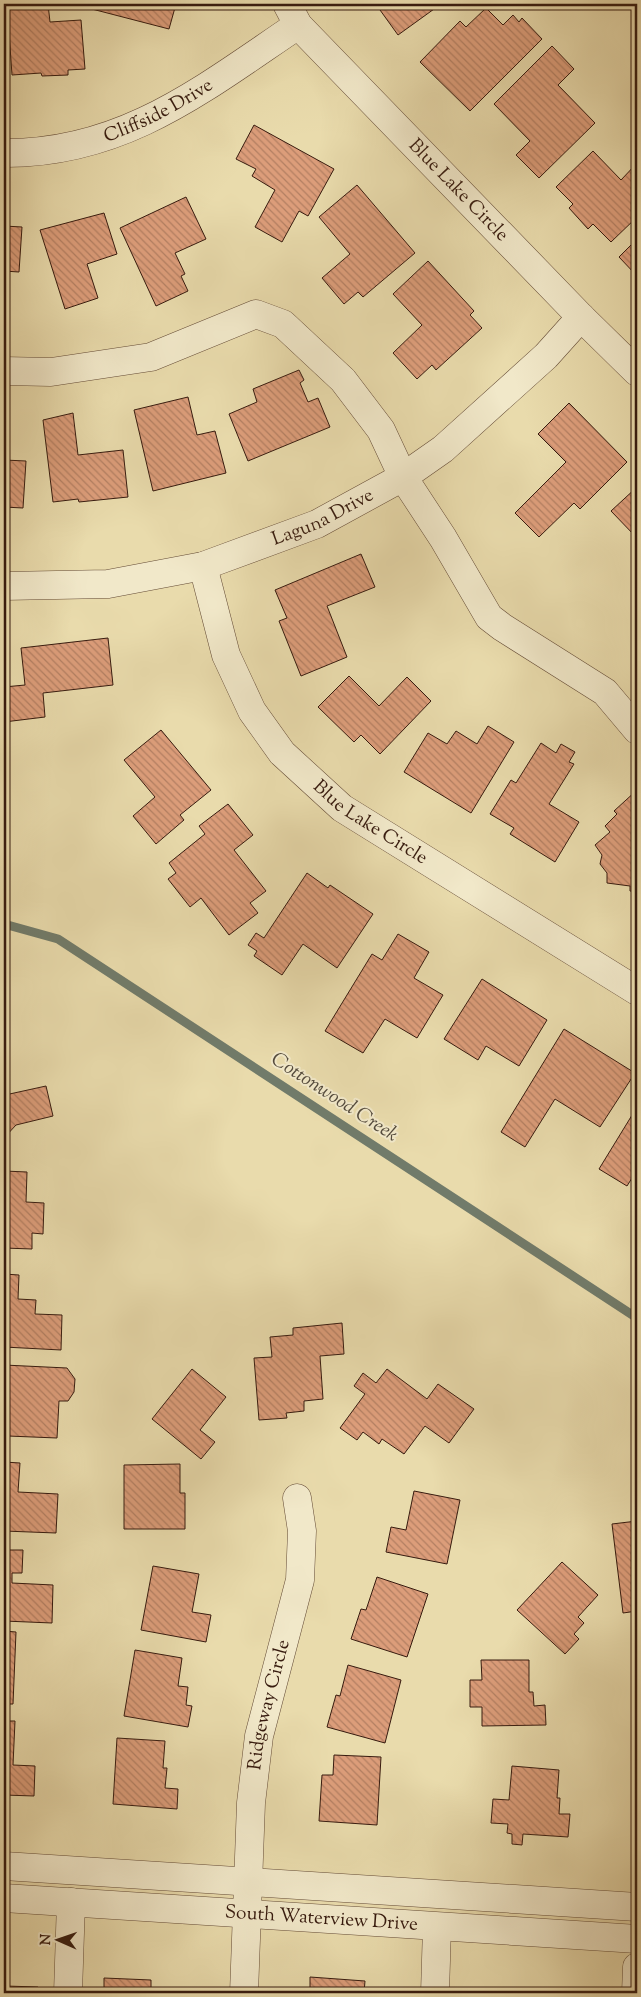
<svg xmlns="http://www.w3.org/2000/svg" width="641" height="1997" font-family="'Sorts Mill Goudy',serif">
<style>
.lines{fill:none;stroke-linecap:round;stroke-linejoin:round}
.stream{stroke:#717b6a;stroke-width:9}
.building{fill:url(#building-back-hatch);stroke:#371b0f}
.minor-casing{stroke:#644b36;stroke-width:29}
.minor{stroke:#f1e8c9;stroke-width:28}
.labels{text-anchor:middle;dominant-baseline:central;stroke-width:4;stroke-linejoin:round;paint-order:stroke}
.street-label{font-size:19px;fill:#371b0f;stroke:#f1e8c9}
.water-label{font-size:20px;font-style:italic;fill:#544b3d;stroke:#f1e8c9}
</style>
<defs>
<pattern id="building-back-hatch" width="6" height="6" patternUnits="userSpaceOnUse" patternTransform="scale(1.25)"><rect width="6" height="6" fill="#dc9d7a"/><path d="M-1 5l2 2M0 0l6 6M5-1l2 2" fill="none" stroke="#b37f62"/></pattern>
</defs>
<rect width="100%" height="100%" fill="#e9dbac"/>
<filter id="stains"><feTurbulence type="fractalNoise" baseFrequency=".004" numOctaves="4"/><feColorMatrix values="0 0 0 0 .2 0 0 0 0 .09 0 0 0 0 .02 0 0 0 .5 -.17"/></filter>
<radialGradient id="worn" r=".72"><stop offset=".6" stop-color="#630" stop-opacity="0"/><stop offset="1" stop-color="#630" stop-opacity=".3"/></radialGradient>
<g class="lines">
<path class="stream" d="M4,924l54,15 579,379"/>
</g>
<g class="building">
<path d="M7,4h41l2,18 31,-2 4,49 -17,1v5l-26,1 -1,-3 -29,2z"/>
<path d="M89,4h87l-7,25 -81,-21z"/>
<path d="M382,4h59l-43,31 -18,-25 4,-3z"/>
<path d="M486,8l17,17 10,-10 6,7 3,-4 20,21 -72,72 -50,-49 40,-41 6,6z"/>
<path d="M552,46l22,23 -16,16 37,38 -56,55 -23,-23 14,-14 -36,-37z"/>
<path d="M254,125l80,44 -26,47 -9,-5 -17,31 -27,-15 20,-37 -23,-14 4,-7 -20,-10z"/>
<path d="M593,151l28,29 16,-17v54l-26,25 -18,-18 -5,5 -19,-21 4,-4 -17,-17z"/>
<path d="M357,185l58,68 -52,44 -5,-5 -14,12 -22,-26 28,-24 -31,-37z"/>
<path d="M186,197l20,42 -31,14 10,21 -4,2 7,15 -32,15 -36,-78z"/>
<path d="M104,213l13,41 -30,10 11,34 -33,11 -25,-79z"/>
<path d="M4,226l18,1 -3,45 -15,-1z"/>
<path d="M637,239v37l-18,-19z"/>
<path d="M428,261l46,50 -4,4 12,13 -46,42 -4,-5 -15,14 -24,-26 29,-28 -29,-31z"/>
<path d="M299,370l5,10 -4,3 8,19 10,-4 12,29 -82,34 -19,-47 28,-12 -4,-13z"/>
<path d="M188,397l9,38 18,-4 11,42 -73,18 -19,-81z"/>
<path d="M569,403l58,59 -47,47 -6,-6 -35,34 -24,-24 51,-51 -28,-28z"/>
<path d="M73,413l5,42 45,-5 5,47 -49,5 -1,-3 -25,3 -10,-82z"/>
<path d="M4,460l22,1 -3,47 -19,-1z"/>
<path d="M637,487v58l-4,-5 3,-3 -25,-26z"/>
<path d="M361,554l14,33 -48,19 20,51 -46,19 -22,-55 8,-3 -12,-28z"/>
<path d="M108,638l5,47 -70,8 2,24 -41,5v-35l21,-2 -4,-37z"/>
<path d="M349,676l30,30 28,-29 24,24 -51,53 -19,-19 -7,7 -36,-35z"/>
<path d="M488,726l26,16 -43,71 -67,-41 24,-39 19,11 9,-13 21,13z"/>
<path d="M161,730l50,60 -31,25 4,5 -28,24 -23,-28 22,-19 -31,-37z"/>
<path d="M541,743l15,10 5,-9 14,8 -6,10 5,2 -25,40 30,18 -24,40 -45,-28 4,-6 -24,-14 21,-34 5,3z"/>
<path d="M637,790v129l-4,-1 4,-26 -7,-1v-5l-23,-3v-10l-7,-9 2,-9 -7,-10 15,-13 -5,-6 12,-12 -3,-3z"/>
<path d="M228,804l25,31 -19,15 32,41 -16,12 8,10 -29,22 -28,-37 -11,9 -22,-28 8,-6 -7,-10 36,-29 -6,-8z"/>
<path d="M307,873l21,15 2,-3 43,29 -36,54 -34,-24 -21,31 -28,-19 3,-5 -9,-6 8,-12 8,5z"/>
<path d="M398,934l31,18 -15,26 29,17 -26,43 -32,-19 -22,34 -38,-22 47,-77 10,6z"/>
<path d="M482,979l65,41 -28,46 -33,-20 -8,14 -34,-21z"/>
<path d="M564,1029l71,44 -35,54 -45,-28 -30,48 -24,-15z"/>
<path d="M46,1086l7,30 -37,9 -12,13 1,-43z"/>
<path d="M637,1107v63l-10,16 -28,-17z"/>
<path d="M4,1171l23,1 -1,30 18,1 -1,31 -11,-1v16l-28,-1z"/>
<path d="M4,1274l15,1 -1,24 18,1 -1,14 27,1 -1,35 -57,-3z"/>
<path d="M342,1323l2,31 -24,2 3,43 -19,2v10l-18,2 1,5 -28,2 -5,-62 18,-1 -2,-20 23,-2v-7z"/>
<path d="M4,1365l63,3 8,11 -1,13 -6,9h-9l-2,37 -49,-2 1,-22 -5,-1z"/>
<path d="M192,1369l34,28 -26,33 15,12 -14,17 -49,-40z"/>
<path d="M387,1369l40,30 11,-15 36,25 -25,34 -24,-17 -21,28 -22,-15 -3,5 -16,-12 -6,8 -17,-12 25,-34 -11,-8 9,-13 13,10z"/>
<path d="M4,1462l16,1 -2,29 40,2 -2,39 -52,-2z"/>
<path d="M180,1464v29h5v36h-61v-64z"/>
<path d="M414,1491l46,9 -13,64 -61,-12 5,-25 15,3z"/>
<path d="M637,1521v90l-14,2 -11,-89z"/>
<path d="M4,1550h19l-1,23h-10v10l41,2 -1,38 -48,-2z"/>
<path d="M562,1562l36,33 -20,22 6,6 -10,11 5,5 -14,15 -48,-44z"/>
<path d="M153,1566l46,8 -7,38 19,3 -5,27 -65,-12z"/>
<path d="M377,1577l51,17 -21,63 -56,-18 10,-30 5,1z"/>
<path d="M4,1631l12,1 -3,72h-9z"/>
<path d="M135,1650l47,8 -4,28 10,1 -2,18 6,1 -4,21 -64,-11z"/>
<path d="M481,1660h48v32h4l1,14 11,-1 1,20 -64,1v-19h-12v-27h12z"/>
<path d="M348,1665l53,15 -16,63 -58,-16 9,-32 4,1z"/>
<path d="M4,1721h11l-2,44 22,1 -1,30 -30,-1z"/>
<path d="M117,1738l48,3 -2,27h4l-2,20 13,1 -1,20 -64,-5z"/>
<path d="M334,1755l47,2 -4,68 -58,-4 3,-46h11z"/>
<path d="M512,1766l47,4 -2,28h3l-1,16h11l-2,23 -45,-3 -1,11 -10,-1v-10l-5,-1 1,-9 -17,-1 2,-24 16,1z"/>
<path d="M4,1977l1,9 33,1v6h-34z"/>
<path d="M310,1977l55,4 -1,12h-54z"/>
<path d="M104,1978l47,2v13h-47z"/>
</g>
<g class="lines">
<defs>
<g id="minor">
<path id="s1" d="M287,4l11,21 283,292 56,55"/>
<path id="s2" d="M4,153c120,1 200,-65 294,-128"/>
<path d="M4,371l47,1 100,-15 105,-43 27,10 60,56 38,50 22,47 40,61 46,79 13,10 103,65 32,38"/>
<path id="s3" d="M203,566l23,89 26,56 30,42 60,55 295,183"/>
<path id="s4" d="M4,586l104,-2 95,-18 114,-42 86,-47 40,-28 103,-93 35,-39"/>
<path d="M4,1866l633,41"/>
<path id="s5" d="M4,1898l633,41"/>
<path d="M68,1993l3,-91"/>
<path id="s6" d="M244,1993l7,-190 8,-67 41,-156 2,-49 -5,-33"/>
<path d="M435,1993l2,-66"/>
<path d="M636,1993l1,-26"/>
</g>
</defs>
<use href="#minor" class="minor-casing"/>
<use href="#minor" class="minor"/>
</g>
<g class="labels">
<g class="street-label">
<text stroke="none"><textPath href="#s2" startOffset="162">Cliffside Drive</textPath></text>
<text stroke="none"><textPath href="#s1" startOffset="254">Blue Lake Circle</textPath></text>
<text stroke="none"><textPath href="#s4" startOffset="330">Laguna Drive</textPath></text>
<text stroke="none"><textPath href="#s3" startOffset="318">Blue Lake Circle</textPath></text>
<text stroke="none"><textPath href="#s6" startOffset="290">Ridgeway Circle</textPath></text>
<text stroke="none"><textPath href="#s5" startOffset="318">South Waterview Drive</textPath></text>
</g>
<g class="water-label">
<text transform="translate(334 1098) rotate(33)">Cottonwood Creek</text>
</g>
</g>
<rect width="641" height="1997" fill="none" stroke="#e9dbac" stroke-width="20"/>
<rect x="5" y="5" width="631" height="1987" fill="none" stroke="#371b0f" stroke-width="2.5"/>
<rect x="10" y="10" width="621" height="1977" fill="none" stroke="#371b0f"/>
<g transform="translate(58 1940) rotate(272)" stroke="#f1e8c9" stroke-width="4" paint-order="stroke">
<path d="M0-4L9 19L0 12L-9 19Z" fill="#371b0f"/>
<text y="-8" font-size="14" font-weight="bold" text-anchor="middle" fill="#371b0f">N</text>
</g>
<rect width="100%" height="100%" filter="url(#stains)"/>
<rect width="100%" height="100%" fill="url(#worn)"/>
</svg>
